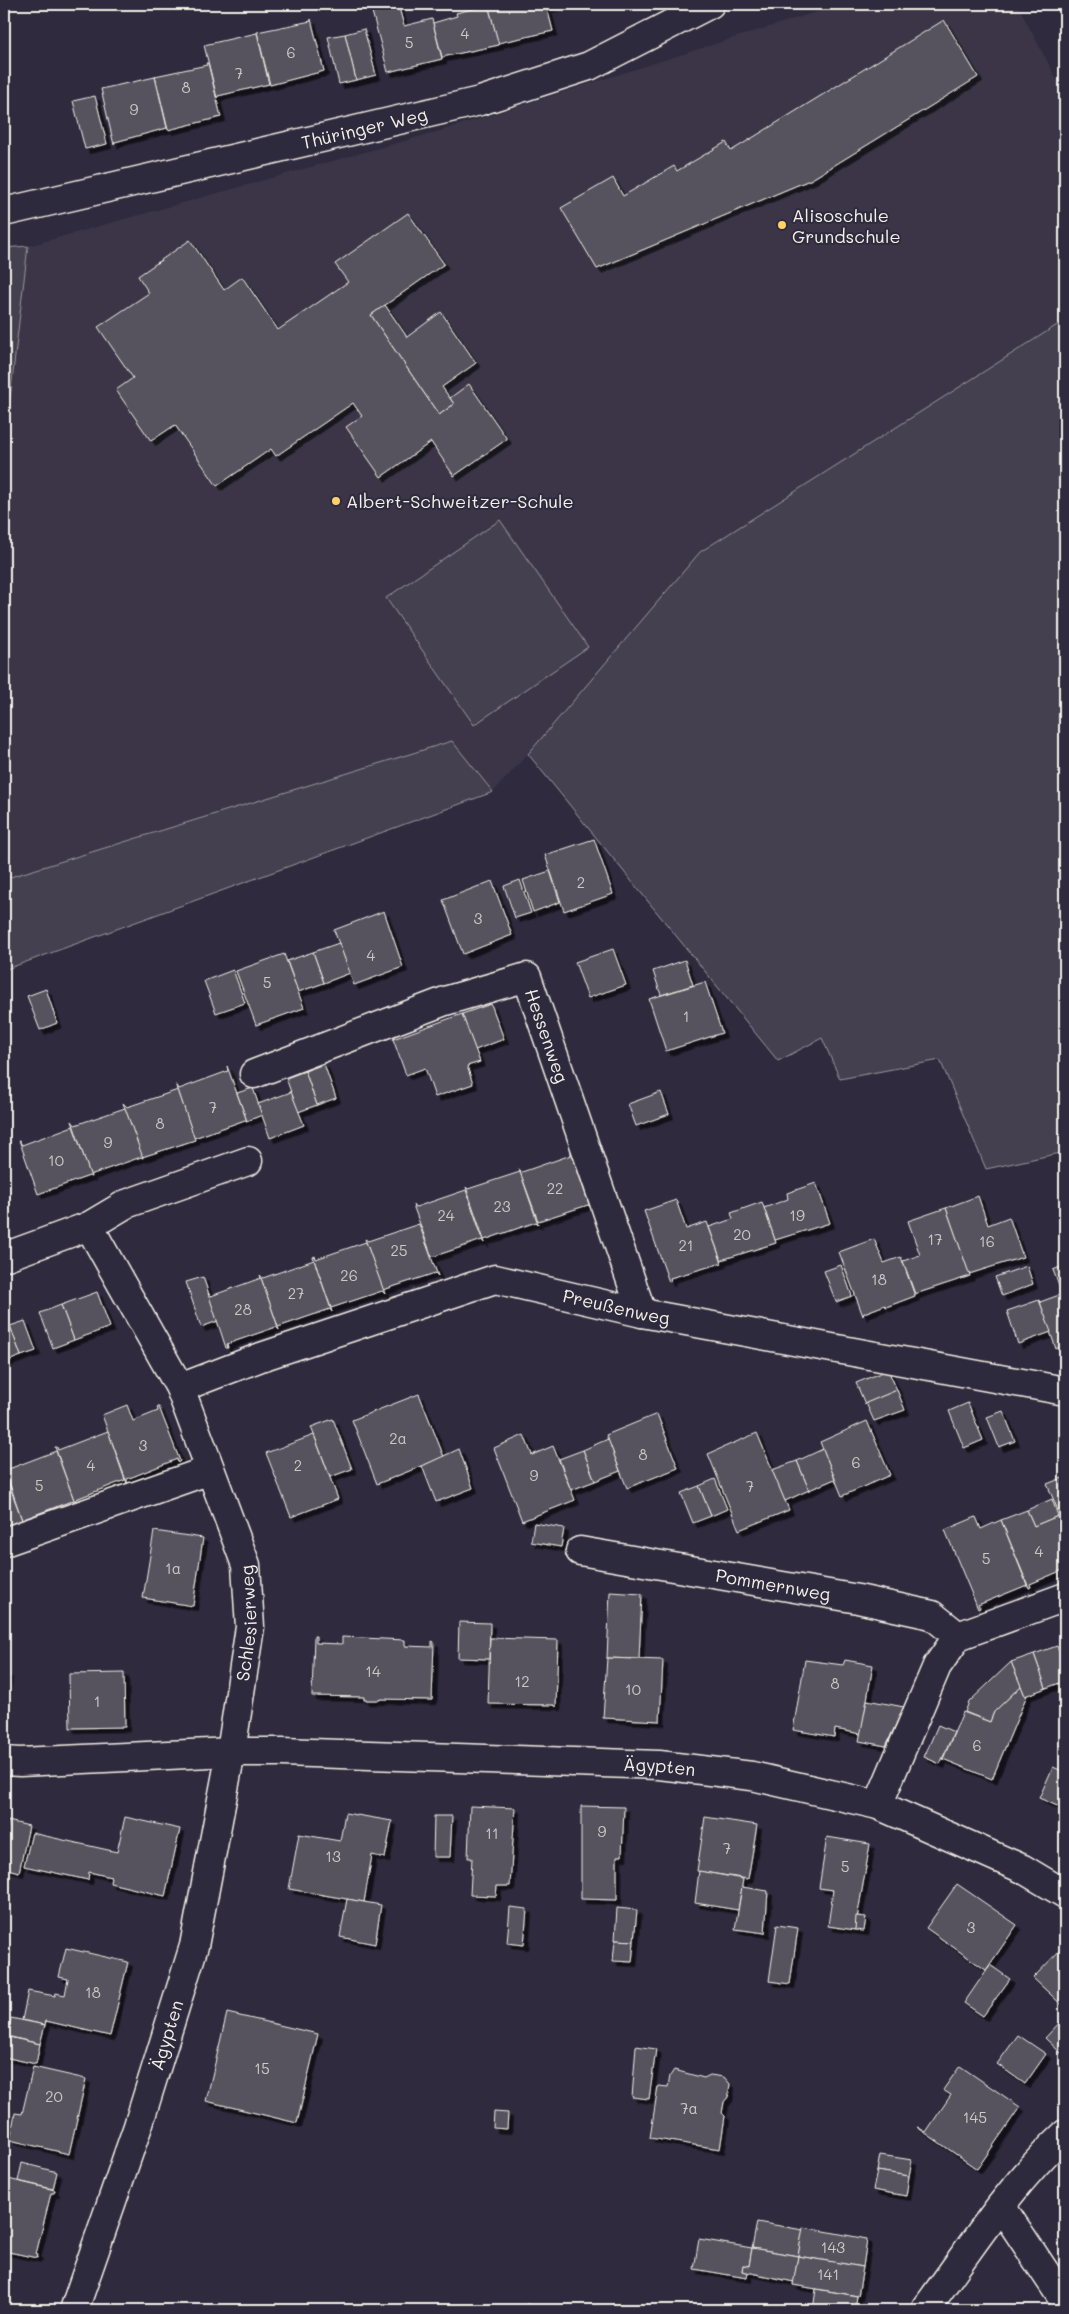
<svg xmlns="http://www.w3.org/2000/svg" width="1069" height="2314" font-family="Mali,sans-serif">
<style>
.built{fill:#3b3647}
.green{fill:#454050;stroke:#9c989c}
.building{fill:#56525f;stroke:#f4f1e8;filter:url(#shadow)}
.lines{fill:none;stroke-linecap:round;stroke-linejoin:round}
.minor-casing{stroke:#f4f1e8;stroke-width:31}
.minor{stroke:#2f2a3d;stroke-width:28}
.poi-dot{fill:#ffd166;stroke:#2f2a3d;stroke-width:2}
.labels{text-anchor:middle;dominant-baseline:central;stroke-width:4;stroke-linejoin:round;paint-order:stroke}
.number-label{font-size:15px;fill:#ccc9c6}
.street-label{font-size:18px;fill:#f4f1e8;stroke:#2f2a3d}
.poi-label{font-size:18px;fill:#f4f1e8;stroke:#2f2a3d;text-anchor:start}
</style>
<defs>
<filter id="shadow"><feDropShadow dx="4.5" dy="4.5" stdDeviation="0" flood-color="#0009"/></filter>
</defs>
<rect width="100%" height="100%" fill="#2f2a3d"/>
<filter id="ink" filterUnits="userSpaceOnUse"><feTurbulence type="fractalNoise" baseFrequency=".02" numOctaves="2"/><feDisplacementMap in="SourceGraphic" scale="10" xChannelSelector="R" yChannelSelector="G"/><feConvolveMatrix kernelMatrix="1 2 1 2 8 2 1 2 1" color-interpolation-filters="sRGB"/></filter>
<g filter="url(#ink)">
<path class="built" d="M841,4h176l48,91v225l-365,232 -172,202 -35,38 -42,-51 -447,138v-430l24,-203 412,-115z"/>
<g class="green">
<path d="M28,246l-24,203v-201z"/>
<path d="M1065,320v832l-79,17 -46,-109 -100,19 -18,-41 -44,23 -250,-307 172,-202z"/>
<path d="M500,520l88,127 -114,78 -88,-127z"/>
<path d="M452,741l41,51 -489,178v-91z"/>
</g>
<g class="building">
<path d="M370,4h28l6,22 28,-7 10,40 -54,13z"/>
<path d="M506,4h40l7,27 -55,12 -9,-35z"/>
<path d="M546,4h19l-18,4z"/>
<path d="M488,5l11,40 -57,12 -9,-34 24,-7 -1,-3z"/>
<path d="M311,19l13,52 -54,14 -13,-53 54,-11z"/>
<path d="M944,20l34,57 -166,102 -215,90 -36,-61 52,-30 10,18 51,-30 3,5 49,-29 5,9z"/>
<path d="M364,29l12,46 -20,5 -11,-46z"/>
<path d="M257,33l12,51 -51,12 -1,2 -13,-53z"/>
<path d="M345,34l11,46 -17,4 -11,-47z"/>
<path d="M206,63h2l13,54 -53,13 -13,-54 52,-11z"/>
<path d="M155,77l12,51 -52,14 -1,3 -13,-56z"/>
<path d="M95,96l12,48 -22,5 -12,-48z"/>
<path d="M408,213l36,51 -73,51 68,100 15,-11 -4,-6 19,-14 38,55 -53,37 -23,-34 -50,35 -35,-50 16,-11 -9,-13 -77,53 -5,-7 -54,37 -42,-61 -24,16 -35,-51 17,-12 -35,-51 51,-34 -11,-17 52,-36 34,50 18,-13 36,53 70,-48 -13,-18z"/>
<path d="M385,305l22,32 34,-25 35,51 -34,24 12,17 -15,11 -68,-100z"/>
<path d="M594,839l19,55 -49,17 -19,-56z"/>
<path d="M550,871l10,31 -27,10 -10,-32z"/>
<path d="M520,880l11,33 -16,5 -11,-32z"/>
<path d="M492,881l20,54 -49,19 -20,-54z"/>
<path d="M384,911l19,56 -49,18 -20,-55z"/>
<path d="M339,943l11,30 -26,10 -11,-31z"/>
<path d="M613,949l13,36 -38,13 -13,-36z"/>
<path d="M313,952l11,31 -26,9 -11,-31z"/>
<path d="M284,954l20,54 -48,17 -20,-54z"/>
<path d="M685,960l8,25 -32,10 -8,-24z"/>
<path d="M233,970l12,33 -29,10 -12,-32z"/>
<path d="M705,982l17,51 -56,18 -17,-52z"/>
<path d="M46,989l11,34 -17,7 -13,-34z"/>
<path d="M491,1004l13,35 -29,11 -13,-36z"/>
<path d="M462,1014l18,48 -13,4 6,18 -38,13 -10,-29 -19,7 -13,-36z"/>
<path d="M324,1064l12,34 -19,7 -12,-34z"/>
<path d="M227,1066l20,55 -2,-1 -51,18 -18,-54 3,5 49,-18z"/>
<path d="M305,1071l12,34 -19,7 -12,-34z"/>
<path d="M253,1088l9,27 -15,6 -10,-28z"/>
<path d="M178,1090l17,50 -53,17 -19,-54 4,4z"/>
<path d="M291,1092l13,33 -34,13 -12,-34z"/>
<path d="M661,1092l8,22 -33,12 -8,-22z"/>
<path d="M125,1108l18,50 -2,-1 -51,18 -18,-54 3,4z"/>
<path d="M73,1126l18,51 -2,-1 -51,18 -19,-54 3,5z"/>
<path d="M571,1151l19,56 -2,-2 -50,16 -19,-52 3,3 49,-17z"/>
<path d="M520,1172l18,52 -2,-2 -52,18 -18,-53 2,2z"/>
<path d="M816,1183l14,40 -55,17 -11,-32 24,-9 -1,-6z"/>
<path d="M466,1190l18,53 -2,-3 -50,17 -19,-52 3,2z"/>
<path d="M978,1196l10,29 21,-8 14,40 -54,17 -23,-66z"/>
<path d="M676,1200l10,29 21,-7 15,41 -52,15 1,3 -2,1 -25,-71z"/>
<path d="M762,1202l14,41 -55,17 -12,-33 24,-8 -2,-6z"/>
<path d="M946,1208l24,68 -55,18 -12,-33 17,-6 -12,-34z"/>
<path d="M419,1224l19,52 -3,-3 -52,17 -18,-51 3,2z"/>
<path d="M874,1239l10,24 17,-6 14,39 -29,11 -1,-2 -21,8 -1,3 -24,-64z"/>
<path d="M366,1242l19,52 -3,-3 -51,17 -18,-51 2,-1 1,3z"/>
<path d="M314,1260l18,52 -2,-3 -52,18 -18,-52 3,3z"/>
<path d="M841,1265l11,31 -16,6 -12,-31z"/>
<path d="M1065,1265v79l-9,5 -16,-47 22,-8 -9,-24z"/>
<path d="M1027,1266l6,18 -31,12 -7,-19z"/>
<path d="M203,1277l15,44 -17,6 -15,-45z"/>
<path d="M261,1278l18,52 -3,-3 -49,17 1,4h-2l-18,-55 3,3z"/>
<path d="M97,1292l13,35 -36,13 -13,-35z"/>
<path d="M1039,1300l12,32 -33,12 -11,-33z"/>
<path d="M61,1305l13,35 -21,8 -13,-35z"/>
<path d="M25,1321l11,30 -15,5 -11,-30z"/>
<path d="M10,1326l11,30 -16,6 -1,-33z"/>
<path d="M888,1370l9,20 -32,14 -9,-21z"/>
<path d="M897,1390l8,20 -31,11 -8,-18z"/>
<path d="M419,1394l25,63 -67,27 -25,-64z"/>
<path d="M968,1403l15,37 -19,8 -15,-37z"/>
<path d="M127,1405l6,16 25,-10 -1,-4h2l21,54 -2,2 -1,-4 -50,20v4l-25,-68z"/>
<path d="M1003,1411l12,30 -16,6 -12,-30z"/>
<path d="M657,1414l21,54 -51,20 -21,-53z"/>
<path d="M333,1419l19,50 -22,8 -19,-50z"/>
<path d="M867,1421l23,54 -48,21 -22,-54z"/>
<path d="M108,1431l17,49 -49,19 -1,4 -20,-56h2l1,3z"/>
<path d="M757,1433l32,77 -50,20 -31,-76z"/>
<path d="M314,1435l24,64 -47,18 -25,-64z"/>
<path d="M524,1435l8,20 21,-9 22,54 -53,21 -28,-73z"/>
<path d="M608,1439l12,32 -25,10 -12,-31z"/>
<path d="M459,1449l14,39 -37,14 -14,-36z"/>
<path d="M823,1449l12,30 -26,11 -12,-29z"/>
<path d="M583,1450l12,31 -24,9 -12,-31z"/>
<path d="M56,1451l18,49 -50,19 -1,4 -19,-56 2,3z"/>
<path d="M797,1461l12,29 -24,11 -13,-31z"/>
<path d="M4,1471l18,49 -18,7z"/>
<path d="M1065,1477v36l-5,2 -13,-31z"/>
<path d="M715,1479l12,30 -16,7 -12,-30z"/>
<path d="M699,1486l12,30 -18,7 -12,-30z"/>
<path d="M1052,1499l6,17 -24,10 -7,-16z"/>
<path d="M1027,1510l7,16 24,-10 7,17v36l-35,15 1,3 -2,1 -28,-68z"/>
<path d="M1059,1511l1,4 5,-2v20z"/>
<path d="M976,1517l5,12 20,-9 26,65 -49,20 2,3 -2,1 -33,-79z"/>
<path d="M534,1523l30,5 -3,19 -30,-5z"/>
<path d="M154,1531l49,7 -10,68 -50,-8z"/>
<path d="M610,1592l32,2 -3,65 -32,-1z"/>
<path d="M459,1622l31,1 -1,36 -31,-1z"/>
<path d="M314,1636h2v7l26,1v-7l63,3v6l27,1v-6l2,1 -2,58 -52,-1v1h-16v-3l-52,-1z"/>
<path d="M490,1638l68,2 -2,67 -2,-2 -66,-1z"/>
<path d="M1057,1646l8,23v12l-19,7 -12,-34z"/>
<path d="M1034,1654l12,34 -21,8 -14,-34z"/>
<path d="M607,1658l56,2 -3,61 -57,-3z"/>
<path d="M805,1660l38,5 2,-5 28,5 -12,69 -26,-5 -1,8 -41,-7z"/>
<path d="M1011,1662l10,24 -27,26 -4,10 -25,-10 4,-10z"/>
<path d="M4,1673h4l-4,29z"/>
<path d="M124,1673l1,54 -55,1 -1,-54z"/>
<path d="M1021,1686l4,10 2,-1 -35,84 -49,-20 20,-47 27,10 4,-10z"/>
<path d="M867,1700l37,7 -18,39 -27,-5z"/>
<path d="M938,1725l16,7 -14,32 -16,-7z"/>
<path d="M1053,1767l12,5v27l-3,9 -23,-10z"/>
<path d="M470,1806l45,2 -5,78h-13l-1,10 -26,-1 2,-37h-4z"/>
<path d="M581,1806l43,1 -2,49h-5v44l-36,-1z"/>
<path d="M345,1813l47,8 -7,37 -13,-3 -8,47 -75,-13 10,-55 41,7z"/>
<path d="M434,1816h18l-2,41h-17z"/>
<path d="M125,1817l55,12 -15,67 -55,-13 1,-6 -22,-5 -1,8 -64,-14 8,-33 85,19z"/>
<path d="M705,1817l52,8 -9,54 -51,-8z"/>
<path d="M8,1821l21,5 -10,46 -15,-4v-27z"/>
<path d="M827,1837l43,7 -15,86 -27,-4 5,-36 -14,-2z"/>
<path d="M699,1871l44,8 -5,31 -43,-7z"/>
<path d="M957,1884l60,41 -31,45 -60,-42z"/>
<path d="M742,1887l26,4 -3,42 -30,-4z"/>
<path d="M347,1899l34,6 -6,39 -35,-7z"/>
<path d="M510,1907l17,2 -3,36 -17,-2z"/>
<path d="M617,1908l20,2 -3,31 -19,-1z"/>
<path d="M856,1916l10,1 -2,14 -9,-1z"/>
<path d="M777,1925l21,3 -8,56 -21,-3z"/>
<path d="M615,1940l19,1 -2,21 -19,-1z"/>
<path d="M1065,1945v63l-32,-30z"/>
<path d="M66,1948l62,14 -18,74 -64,-15 -1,4 -23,-5 6,-29 27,5 1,-3 9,2 3,-16 -9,-2z"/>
<path d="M990,1965l20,14 -27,37 -19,-13z"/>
<path d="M227,2013l91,21 -21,89 -91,-22z"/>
<path d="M1065,2017v40l-20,-19z"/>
<path d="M11,2018l34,7 -5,19 -33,-8z"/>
<path d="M1018,2035l28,19 -21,30 -28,-20z"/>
<path d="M4,2036l36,8 -4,20 -32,-7z"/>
<path d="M636,2046l20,3 -7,50 -17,-2z"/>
<path d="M960,2066l60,41 -43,62 -60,-42 9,5 25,-37 -8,-5z"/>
<path d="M33,2067l53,12 -17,75 -59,-14 5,-27 7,1z"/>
<path d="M674,2070l30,8 6,-3 14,2 6,7 -2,13 -4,5 -2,11 3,3 -5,33 -70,-11 8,-52 10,1 2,-11z"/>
<path d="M494,2112l14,1 -1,16 -14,-1z"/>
<path d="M880,2155l32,5 -3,16 -32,-5z"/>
<path d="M22,2163l35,9 -4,17 -35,-8z"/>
<path d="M877,2171l32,5 -3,20 -33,-6z"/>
<path d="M4,2178l51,12 -1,3h-3l-15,61 2,1 -1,3 -33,-7z"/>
<path d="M757,2222l46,8 -5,26 -46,-8z"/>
<path d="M803,2227l64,12 -4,28 -65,-11z"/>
<path d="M699,2239l53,9 -3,18 -6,-1 -1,6 6,1 -1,6 -53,-9z"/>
<path d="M752,2248l46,8 -4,26 -52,-11 1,-6 6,1z"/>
<path d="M798,2256l65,11 -5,29 -65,-11z"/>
<path d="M816,2289l41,7 -2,14h-42z"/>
<path d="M526,2304l35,6h-36z"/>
<path d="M116,2306l20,4h-21z"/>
</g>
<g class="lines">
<defs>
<g id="minor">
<path id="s1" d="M4,212l476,-111 109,-35 121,-62"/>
<path id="s2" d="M254,1074l191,-73 82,-24 115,336"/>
<path d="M4,1257l85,-31 37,-22 122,-43"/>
<path id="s3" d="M180,1388l81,-31 234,-78 147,34 423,78"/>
<path d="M4,1542l206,-72"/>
<path id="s4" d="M580,1551l278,48 74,16 26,21"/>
<path id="s5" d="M4,1761l16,1 211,-10h51l377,13 93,11 126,29 145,64 42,25"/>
<path d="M878,1805l59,-139 21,-30 107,-39"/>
<path d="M1001,2206l64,96"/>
<path id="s6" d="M74,2310l64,-184 56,-180 37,-194 19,-125 -4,-62 -66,-177 -91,-162"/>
<path d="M925,2310c44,-60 85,-125 140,-176"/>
</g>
</defs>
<use href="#minor" class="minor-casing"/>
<use href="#minor" class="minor"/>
</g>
</g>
<g class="poi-dot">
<circle cx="782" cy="225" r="5"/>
<circle cx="336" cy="501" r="5"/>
</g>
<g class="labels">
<g class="number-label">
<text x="465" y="33">4</text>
<text x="409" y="42">5</text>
<text x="291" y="52">6</text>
<text x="239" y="73">7</text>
<text x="186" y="87">8</text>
<text x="134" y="109">9</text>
<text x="581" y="882">2</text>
<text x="478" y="918">3</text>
<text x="371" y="955">4</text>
<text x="267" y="982">5</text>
<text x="686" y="1016">1</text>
<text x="213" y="1107">7</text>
<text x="160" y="1123">8</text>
<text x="108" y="1142">9</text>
<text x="56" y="1160">10</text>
<text x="555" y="1188">22</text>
<text x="502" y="1206">23</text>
<text x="446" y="1215">24</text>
<text x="797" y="1215">19</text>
<text x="742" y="1234">20</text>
<text x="935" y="1239">17</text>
<text x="987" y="1241">16</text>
<text x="686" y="1245">21</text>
<text x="399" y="1250">25</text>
<text x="349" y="1275">26</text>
<text x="879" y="1279">18</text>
<text x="296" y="1293">27</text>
<text x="243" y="1309">28</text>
<text x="398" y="1438">2a</text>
<text x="143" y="1445">3</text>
<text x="643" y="1454">8</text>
<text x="856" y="1462">6</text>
<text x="91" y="1465">4</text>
<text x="298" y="1465">2</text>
<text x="534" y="1475">9</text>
<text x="39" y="1485">5</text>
<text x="750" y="1486">7</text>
<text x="1039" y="1551">4</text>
<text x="986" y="1558">5</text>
<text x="173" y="1568">1a</text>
<text x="373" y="1671">14</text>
<text x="522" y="1681">12</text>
<text x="835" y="1683">8</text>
<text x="633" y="1689">10</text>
<text x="97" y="1701">1</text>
<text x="977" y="1745">6</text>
<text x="602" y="1831">9</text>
<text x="492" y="1833">11</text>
<text x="727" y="1848">7</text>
<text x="333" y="1856">13</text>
<text x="845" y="1866">5</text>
<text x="971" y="1927">3</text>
<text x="93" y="1992">18</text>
<text x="262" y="2068">15</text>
<text x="54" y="2096">20</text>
<text x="689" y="2108">7a</text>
<text x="975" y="2117">145</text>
<text x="833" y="2247">143</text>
<text x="828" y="2274">141</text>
</g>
<g class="street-label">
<text stroke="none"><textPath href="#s1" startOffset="370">Thüringer Weg</textPath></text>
<text stroke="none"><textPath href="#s2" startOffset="352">Hessenweg</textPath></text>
<text stroke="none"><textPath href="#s3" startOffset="458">Preußenweg</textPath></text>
<text stroke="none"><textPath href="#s4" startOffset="196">Pommernweg</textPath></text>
<text stroke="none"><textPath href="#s6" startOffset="711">Schlesierweg</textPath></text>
<text stroke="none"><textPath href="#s5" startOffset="656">Ägypten</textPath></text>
<text stroke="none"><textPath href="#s6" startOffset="290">Ägypten</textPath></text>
</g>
<g class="poi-label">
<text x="792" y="215">Alisoschule<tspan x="792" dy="21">Grundschule</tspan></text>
<text x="346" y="501">Albert-Schweitzer-Schule</text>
</g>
</g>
<rect width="1069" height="2314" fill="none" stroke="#2f2a3d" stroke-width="20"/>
<rect x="10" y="10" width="1049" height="2294" fill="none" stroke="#f4f1e8" stroke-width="2" filter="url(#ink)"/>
</svg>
